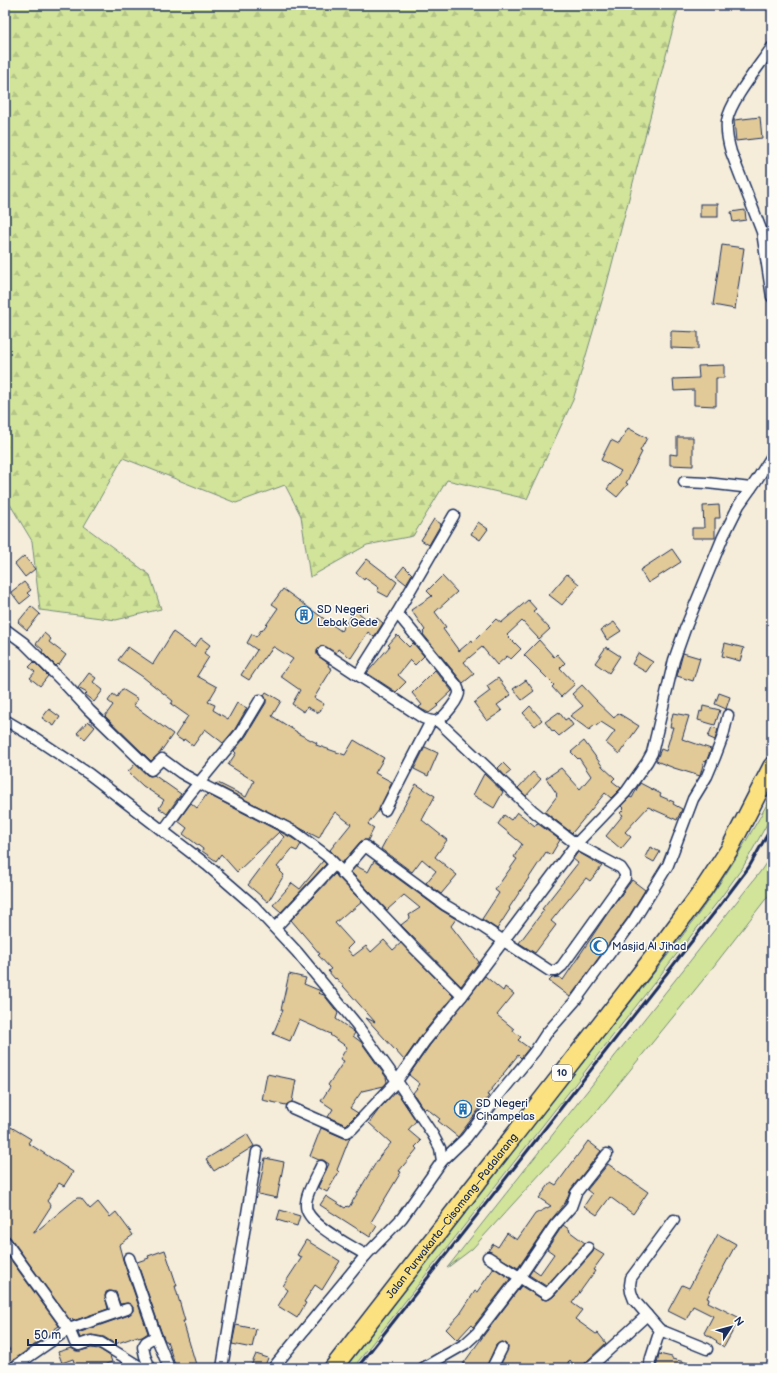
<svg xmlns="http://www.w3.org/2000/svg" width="777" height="1373" font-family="'Balsamiq Sans',sans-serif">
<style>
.grass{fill:#d1e499;stroke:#768a7c}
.forest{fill:url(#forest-firs);stroke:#768a7c}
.building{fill:#e1c998;stroke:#1b2f5e}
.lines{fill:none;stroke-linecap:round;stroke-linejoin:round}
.minor-casing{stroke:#1b2f5e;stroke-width:13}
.trunk-casing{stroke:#1b2f5e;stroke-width:20}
.minor{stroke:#fdfcf7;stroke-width:10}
.trunk{stroke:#fbe180;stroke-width:17}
.rail{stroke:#1b2f5e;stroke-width:3}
.labels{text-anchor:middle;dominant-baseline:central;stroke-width:3;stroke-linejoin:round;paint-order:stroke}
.shield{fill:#fdfcf7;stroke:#5f6c8c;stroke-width:1}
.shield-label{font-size:10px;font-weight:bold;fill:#1b2f5e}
.poi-label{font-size:11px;fill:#1b2f5e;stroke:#fdfcf7;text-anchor:start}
.street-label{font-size:11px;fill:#1b2f5e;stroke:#fdfcf7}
</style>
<defs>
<pattern id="forest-firs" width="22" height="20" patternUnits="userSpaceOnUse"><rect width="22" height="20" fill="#d1e499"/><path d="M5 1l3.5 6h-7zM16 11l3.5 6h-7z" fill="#b3c486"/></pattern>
</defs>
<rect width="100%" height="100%" fill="#f5edda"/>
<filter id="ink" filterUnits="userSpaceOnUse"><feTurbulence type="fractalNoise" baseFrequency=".025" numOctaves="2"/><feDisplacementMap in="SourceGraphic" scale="8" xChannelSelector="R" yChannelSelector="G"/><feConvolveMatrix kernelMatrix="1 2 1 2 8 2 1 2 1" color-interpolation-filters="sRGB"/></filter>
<g filter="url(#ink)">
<g class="grass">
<path d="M772,793v22l-29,52 -24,33 -366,468h-8c83,-108 166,-215 250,-321 53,-67 109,-133 151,-206 9,-16 19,-31 26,-48z"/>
<path d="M772,854v37l-69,89 -111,137 -120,132 -25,19 236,-298 77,-98z"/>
</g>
<path class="forest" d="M5,5h674l-73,282 -33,113 -46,99 -80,-19 -34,56 -46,9 -57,32 -9,-61 -16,-31 -49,18 -113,-45 -39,68 66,49 11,34 -45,11 -76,-10 -8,-69 -27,-45z"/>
<g class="building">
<path d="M760,117l2,21 -26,3 -2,-21z"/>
<rect x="700" y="204" width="18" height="13"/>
<path d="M745,210l1,10 -13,2 -2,-10z"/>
<path d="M722,245l22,3 -9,61 -22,-4z"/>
<path d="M671,331l27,1v17l-27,-1z"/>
<path d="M724,365v13h-8v28l-22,-1v-15l-20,1 -1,-12 26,-1 -1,-12z"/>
<path d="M628,428l19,10 -7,13 2,1 -16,31 2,1 -11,13 -10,-8 14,-18 -20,-11 10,-20 8,4z"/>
<path d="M677,437h16v29l-23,-1v-11l7,1z"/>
<path d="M719,505l1,13h-5v20h-23v-10h12l-1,-22z"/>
<path d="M434,519l7,5 -12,21 -8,-5z"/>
<path d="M478,522l10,7 -8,11 -9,-6z"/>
<path d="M672,549l9,13 -33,21 -8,-13z"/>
<path d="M24,556l11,13 -10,8 -10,-13z"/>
<path d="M367,559l30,23 -9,15 -11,-6 2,-3 -14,-10 -1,2 -8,-7z"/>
<path d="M404,566l8,8 -6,10 -10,-8z"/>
<path d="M567,574l12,10 -17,21 -13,-10z"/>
<path d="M442,576l15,16 -22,20 11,15 -3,2 16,22 13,-11 1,2 23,-23 5,4 27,-23 8,9 -3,2 17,18 -11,10 -17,-18 -15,14 14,14 -10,10 -4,-3 -10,9 -15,-18 -18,15 10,12 -11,9 -40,-49 1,-1 -1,-1 2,-2 -14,-20 21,-14 -5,-5z"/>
<path d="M24,582l7,8 -4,3 3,3 -10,8 -9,-12z"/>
<path d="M283,589l58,42 14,-21 18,14 4,-6 6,5 -9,14 -6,-5 -17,26 -13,-9 -2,4 -12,-7 -6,2 -1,4v3l12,9 -1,2 4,3 -18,29 10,6 -5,9 -12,-6 -3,5 -12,-8 8,-14 -20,-14 13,-17 -19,-12h-1l-6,9 -1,-1 -17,25 -8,-5 16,-25 -10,-7 5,-9 4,3 5,-7 1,1 16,-23 -6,-4z"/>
<path d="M31,606l9,8 -13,16 -9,-8z"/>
<path d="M614,622l7,9 -14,9 -6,-10z"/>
<path d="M173,632l21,15 7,-9 9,7 -6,8 5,4 -12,19 20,11 -9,15 7,3 -2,5 15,9 9,-16 10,5 -12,21 -12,14 -18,-14 -12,17 -9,-7 -1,2 -8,-5 13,-20 -17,-12 2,-3 -30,-24 -25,-17 10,-13 25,17z"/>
<path d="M44,633l7,6 -2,3 17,13 -7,10 -1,-1 -2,2 -14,-14 1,-2 -7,-6z"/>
<path d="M397,635l12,12 4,-4 11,13 -9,9 -5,-5 -12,15 8,7 -10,10 -29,-19 23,-27 -2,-1z"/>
<path d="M539,640l15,17 3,-3 8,9 -5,5 15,16 -14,13 -9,-10 2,-2 -30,-30z"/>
<path d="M725,643l19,5 -4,13 -18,-5z"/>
<path d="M606,647l14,9 -11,17 -14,-10z"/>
<path d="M638,653l15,9 -7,10 -14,-8z"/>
<path d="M683,653l17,5 -7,23 -16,-5z"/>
<path d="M34,662l14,14 -8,10 -10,-8 5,-6 -6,-5z"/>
<path d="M435,670l17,21 -15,14 1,1 -9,7 -8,-4 -2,-2 3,-2 -10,-12z"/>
<path d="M89,673l7,5 -3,4 10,8 -9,12 -9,-7 2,-2 -9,-5z"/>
<path d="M498,678l13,17 -14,10 5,6 -15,10 -13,-18 16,-12 -3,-5z"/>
<path d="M526,680l8,11 -12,9 -9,-11z"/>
<path d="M582,685l15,16h-1l18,17 4,-5 21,13 -20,28 -13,-11 9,-12 -14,-9 -5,4 -1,-1 -6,5 -19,-14 13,-10 -11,-12z"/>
<path d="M122,689l16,10 -5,6 40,29 -14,20 -8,7 -46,-45 8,-11 -5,-4 5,-7 4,3z"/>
<path d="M266,692l15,9 -9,15 25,16v1l20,10 -1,2 29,10 9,-15 30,18 -9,15 17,9 -13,28 -11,14 6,4 -6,12h-5l-3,2 -18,21 -12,-13 21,-26 -16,-12 -11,16 -5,10 -104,-54 3,-1 28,14 8,-16 -26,-16 8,-12 -2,-2 12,-15 20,-33v-3l-2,-5z"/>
<path d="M719,693l11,4 -4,12 -11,-5z"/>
<path d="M530,706l12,14 -7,6 -12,-13z"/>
<path d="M703,706l17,4 -5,15 -17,-5 2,-9 2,1z"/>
<path d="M49,709l11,8 -6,9 -12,-8z"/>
<path d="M559,712l6,8 3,-2 5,7 -14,11 -5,-5 -1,1 -8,-10z"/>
<path d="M673,713l16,3 -7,23 29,10 -5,13 -2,-1 -4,15 -26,-8 -18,-7 5,-12 5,2 7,-24h-3z"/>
<path d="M88,721l7,6 -10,12 -8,-6z"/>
<path d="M712,727l6,2 -3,11 -7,-3z"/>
<path d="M584,741l19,26 12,11 -3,3 9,7 -10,10 -6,-5 -33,40 -27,-21 12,-16 -1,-1 1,-1 -11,-16 15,-10 19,21 11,-13 -12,-18 -1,1 -7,-7z"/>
<path d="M425,747l13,6 -10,23 -14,-7z"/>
<path d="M503,763l8,8 -6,5 -7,-8z"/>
<path d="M135,764l12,11 3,1 4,-1 27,19 -14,20 -8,-6 5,-8 -21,-14 -15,-14z"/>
<path d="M533,772l8,7 -15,17 -8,-8z"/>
<path d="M484,774l19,18 -9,16 -21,-13z"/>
<path d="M640,783l21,11 -1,2 14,6 -1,2 9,5 -5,11 -29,-13 -23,25 6,5 -10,12 -15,-13 17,-21 -3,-2 4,-4 -3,-3 9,-9 2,1z"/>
<path d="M416,784l19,12 -13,24 25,20 -12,17 22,18 -16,19 -15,-11 10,-12 -14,-12 -10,13 -31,-23z"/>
<path d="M207,794l85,44 9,6 -4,7 -5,-2 -15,18 4,3 -1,1 4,4 -16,27 -20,-17 36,-48 -5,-5 -42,40 -16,-18 -5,7 -14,-10 1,-2 -20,-15 4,-6 -9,-7 13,-18 6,5z"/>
<path d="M517,812l18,14 2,-3 23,17 -9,15 -5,-3 -37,56 1,1 -13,20 -15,-10 17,-26 -4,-3 22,-31 -3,-2 8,-13 -24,-20 6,-9 7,5z"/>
<path d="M650,847l10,5 -6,10 -9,-5z"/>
<path d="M578,852l24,14 -12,15 -4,-3 -35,43 5,4 -21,28 -16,-10 25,-33 -2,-1 36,-46 -5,-4z"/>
<path d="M323,861l3,3 -45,48 -8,-7 19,-22 8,6z"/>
<path d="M374,861l67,49 15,9 -5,7 28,36 -18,24 -60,-61 9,-7 -1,-3 11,-7 -16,-13 -17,15 -36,-38 5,-6 12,6z"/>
<path d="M335,874l27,28 -11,9 -1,-1 -15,13 18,20 -6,6 6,7 13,-10 5,6 13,-12 9,10 8,-7 52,53 -33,41 -16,23 -38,-42 9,4 -39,-44 -1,1 -7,-8 3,-2 -13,-14 2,-1 -29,-34z"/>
<path d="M632,880l13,10 -16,26 -59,81 -21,-16 3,-3 7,-1 4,3 42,-63z"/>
<path d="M289,974l17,4 -2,6 17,7 -3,2 6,2 14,18 -2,6 17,12 2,2 -2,3 8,6 25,35 1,5 -3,4 -22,5 -12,17 8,5 -12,12 -18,-8 5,-8 -12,-8 9,-14 -2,-2 16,-24 -4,-2 7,-12 -17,-12 1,-1 -32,-14 -9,21 -17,-7 10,-24h-2z"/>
<path d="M485,976l18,15 2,-4 9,7 -17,21 17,14 -1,2 8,6 -3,3 11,8 -8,10 -3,-3 -15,19h1l-17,21 2,1 -31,41 -20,-16 2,-2 -14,-11 -2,2 -11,-17 7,-9 -11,-9 21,-30z"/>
<path d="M267,1074l29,6 -4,22 -6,3 -24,-5z"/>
<path d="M395,1092l4,3 17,26 -8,9 13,11 -6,6 2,2 -18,22 2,1 -30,50 6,4 -7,11 -50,-32 6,-9 19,12 2,-2 2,1 31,-51 11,-13 -22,-20 11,-15z"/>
<path d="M11,1127l20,12 -3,4 45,29 -9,14 -5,-3 -12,18 4,5 -18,28 44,-36h4l9,11 8,-7 12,15 6,-5 17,23 -14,10 4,15 25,73 -6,4 -4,1v-2l-23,8 -11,-7 -12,-2 -12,3 -2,-5 51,-18 4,-4v-4l-5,-4 -8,1 -4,-12 -7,-1 -3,1 -1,4 3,13 -35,12 -1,-3 -2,2 -60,-83 -5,-2v-99z"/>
<path d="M321,1128l23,10 6,-1 -13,33 2,2 -12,20 -9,-5 11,-23 -6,-4h-4l-9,-4z"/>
<path d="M247,1134l7,12 -40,25 -8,-12z"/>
<path d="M588,1141l13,10 -30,38 -6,14 -15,18 -32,47 -30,-17 5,-7 5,3 9,-14 10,7 18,-26 16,-8 -12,-8 12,-16 5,3z"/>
<path d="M265,1158l19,4 -7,36 -19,-4z"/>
<path d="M608,1164l40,28 -15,22 -23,-17 -13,18 -13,-9 8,-12 -5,-4z"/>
<path d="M280,1210l20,6 -3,10 -20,-6z"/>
<path d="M563,1225l7,5 -1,1 16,12 -39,43 -17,-11 4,-6 7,5 14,-20 -7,-5z"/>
<path d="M718,1234l18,10 -29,54 2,1 -1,3 32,16 -16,29 -8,-5 1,-1 -13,-8 9,-17 -20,-10 -7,14 -18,-9 14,-26 7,3z"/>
<path d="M306,1240l34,21 -18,29 -7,-5 -11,17 2,1 -9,15 -19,-12 10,-16 -5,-4 19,-29 -5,-2z"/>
<path d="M594,1249l10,6 -11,15 2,1 -23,32 10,7 -7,9 21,15 2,-1 8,10 -21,20 -2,5h-7l-6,-8 -6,8h-65l9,-20 -1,-4 -5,-2 -6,3 -10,23h-17l-6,-4 21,-29 37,-49 21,13 4,1 4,-1 4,-3 39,-44z"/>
<path d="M165,1250l12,36h-2l10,35h-2l14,47h-21l-9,-27h-2l-4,-10 -24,-69 12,-4 -1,-2z"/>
<path d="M5,1252l54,74 -6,4 1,1 -49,35v-13l5,-3 -5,-7 3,-2 -3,-5z"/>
<path d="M494,1268l16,11 -37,48 -2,-2 -14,15 -11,-11 14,-15 15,-23 2,1z"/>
<path d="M236,1325l20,4 -4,19 -20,-4z"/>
<path d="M71,1348l5,3h4l11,-3 8,1 11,7 2,6 -19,6h-17l-3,-9 -11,4 -4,-11z"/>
<path d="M256,1354l12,4 -4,10h-14z"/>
<path d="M659,1354l13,3v2l21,5 -1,4h-36z"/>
</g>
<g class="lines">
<defs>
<g id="minor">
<path d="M772,47c-12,18 -42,54 -45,74 -1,11 1,21 4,31l31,80 10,65"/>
<path d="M684,482l23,1 44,5"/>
<path d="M5,629l19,14 42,42 23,25 62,60 11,-11 19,14 18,10 96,49 32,24 86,91 49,49"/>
<path d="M323,652l100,66c5,2 10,5 15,2 6,-2 22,-22 21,-28 0,-2 -1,-4 -2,-6l-60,-73"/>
<path d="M358,675l39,-62 57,-98"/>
<path d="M5,720l27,16 57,38 118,91 46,40 44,47 60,73 40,56 36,54 7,13 2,13 -40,57 -36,37 -93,113"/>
<path d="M385,810l46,-89"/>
<path d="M163,831l26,-36 51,-62 20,-33"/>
<path d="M342,873l23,-27 80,59 39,23 66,43h6l6,-5 63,-88v-4l-4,-6 -45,-24 -29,-22 -15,-12 -94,-89"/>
<path d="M275,928l59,-63"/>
<path d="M292,1108l54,24 6,-3 45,-48 28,-40 37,-45 114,-152 50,-52 21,-30 5,-9 22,-93 11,-31 38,-92 16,-32 17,-24 16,-25"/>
<path d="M442,1161l24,-23 33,-43 36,-44 11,-17 29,-33 59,-81 34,-55 25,-66 14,-23 8,-19 8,-21 5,-21"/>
<path d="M321,1166c-5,11 -16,29 -15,40 0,18 46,40 60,49"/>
<path d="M5,1241l64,88 6,14 4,2 12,-4 10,2 41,25"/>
<path d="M488,1257l58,37 3,-2 39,-44"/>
<path d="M129,1258l27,78 13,32"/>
<path d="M111,1297l5,15"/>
<path d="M660,1330l47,19"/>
<path d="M17,1365l52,-36 58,-20"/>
<path d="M150,1368l-5,-12 -2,-9 3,-5 10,-6"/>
<path d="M222,1368l35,-216"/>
<path d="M423,1368l42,-24 12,-11 43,-56 35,-52 16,-18 5,-14 31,-39"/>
<path d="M492,1368l10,-20"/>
<path d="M589,1368l58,-53"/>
<path d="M649,1368l2,-10 9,-28 -26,-30 -3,-8 -1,-7 1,-7 43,-58"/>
</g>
<g id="trunk">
<path id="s1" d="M333,1368l139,-179 176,-225 55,-74 26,-40 43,-84"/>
</g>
</defs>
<use href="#minor" class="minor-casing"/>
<use href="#trunk" class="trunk-casing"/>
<use href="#minor" class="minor"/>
<use href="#trunk" class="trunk"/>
<path class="rail" d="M357,1368l361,-460 31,-41 23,-41"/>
</g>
</g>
<defs>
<symbol id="building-ring" viewBox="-11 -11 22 22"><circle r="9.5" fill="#fdfcf7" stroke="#1f6fb2" stroke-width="1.5"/><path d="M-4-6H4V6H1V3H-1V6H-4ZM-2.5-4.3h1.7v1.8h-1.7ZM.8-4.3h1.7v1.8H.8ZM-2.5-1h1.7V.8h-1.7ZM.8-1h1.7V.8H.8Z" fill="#1f6fb2"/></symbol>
<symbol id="mosque-ring" viewBox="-11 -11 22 22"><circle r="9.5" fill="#fdfcf7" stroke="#1f6fb2" stroke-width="1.5"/><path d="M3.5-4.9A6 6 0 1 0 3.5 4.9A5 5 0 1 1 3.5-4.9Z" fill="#1f6fb2"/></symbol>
</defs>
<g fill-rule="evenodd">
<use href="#building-ring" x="294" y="605" width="20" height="20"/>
<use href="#mosque-ring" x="589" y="936" width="20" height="20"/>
<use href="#building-ring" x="453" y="1099" width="20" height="20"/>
</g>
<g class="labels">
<rect class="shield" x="552" y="1065" width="20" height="16" rx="3"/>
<g class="shield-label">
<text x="562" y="1073">10</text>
</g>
<g class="poi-label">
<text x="317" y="609">SD Negeri<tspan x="317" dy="13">Lebak Gede</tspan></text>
<text x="612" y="946">Masjid Al Jihad</text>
<text x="476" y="1103">SD Negeri<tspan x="476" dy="13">Cihampelas</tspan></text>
</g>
<g class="street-label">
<text stroke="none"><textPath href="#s1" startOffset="193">Jalan Purwakarta–Cisomang–Padalarang</textPath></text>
</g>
</g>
<rect width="777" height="1373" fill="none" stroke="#fdfcf7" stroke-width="20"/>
<rect x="10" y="10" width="757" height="1353" fill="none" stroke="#1b2f5e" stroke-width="1.5" filter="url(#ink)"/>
<g transform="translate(731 1327) rotate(54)" stroke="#fdfcf7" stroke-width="3" paint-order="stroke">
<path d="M0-3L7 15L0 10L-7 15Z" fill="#1b2f5e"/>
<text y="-6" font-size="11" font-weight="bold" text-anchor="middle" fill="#1b2f5e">N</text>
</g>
<path d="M28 1339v6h88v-6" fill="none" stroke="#1b2f5e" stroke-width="2"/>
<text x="34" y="1339" font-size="12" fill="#1b2f5e" stroke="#fdfcf7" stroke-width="3" paint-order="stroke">50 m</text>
</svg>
